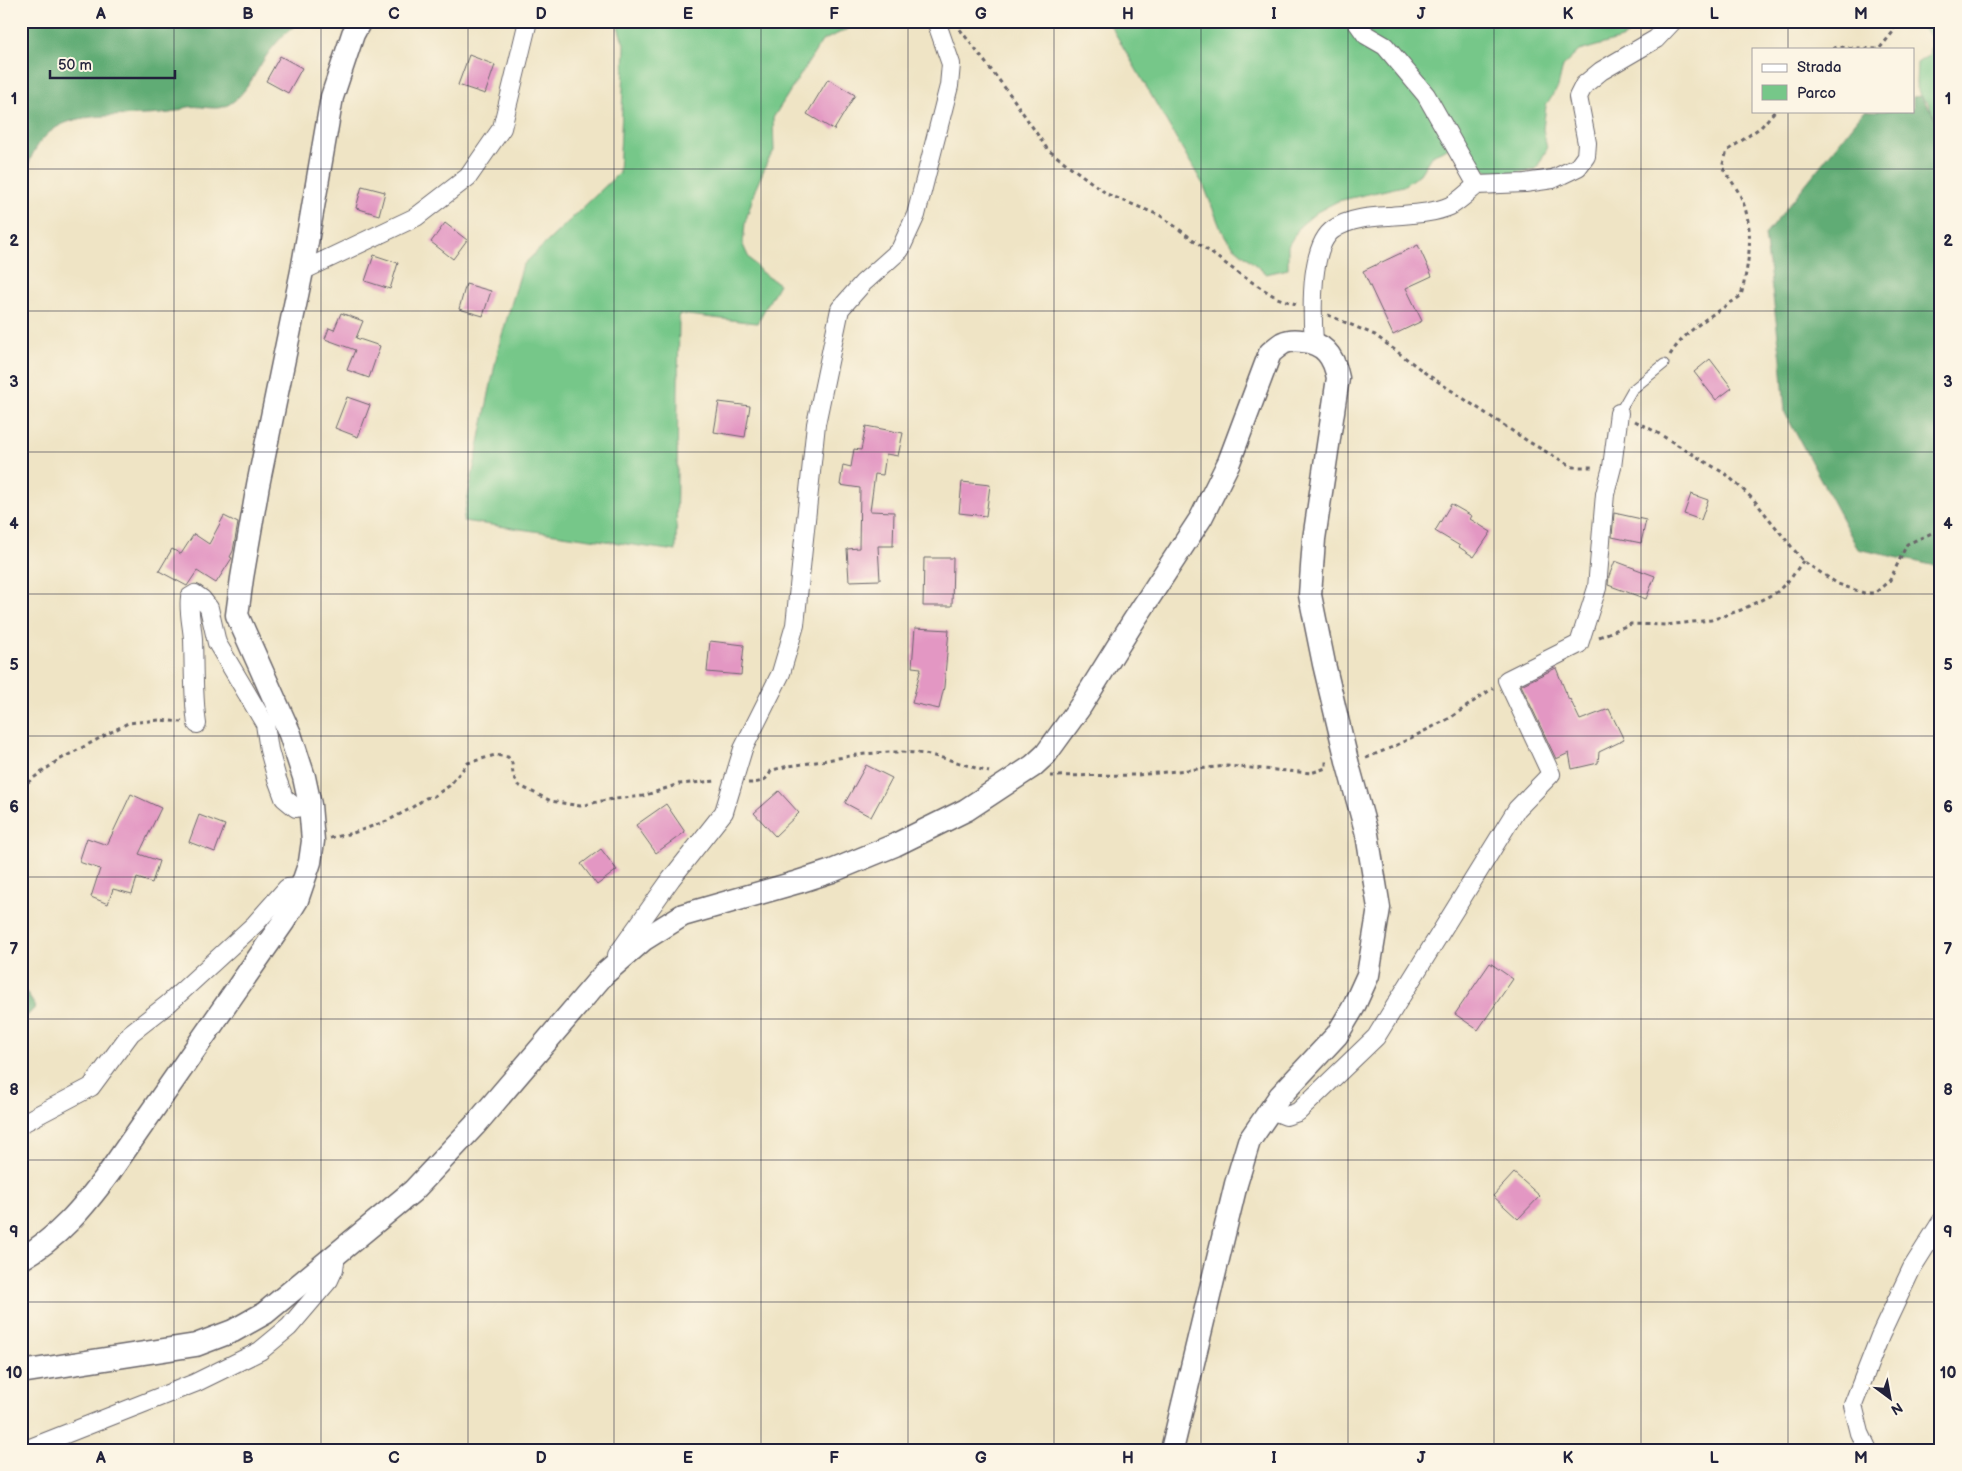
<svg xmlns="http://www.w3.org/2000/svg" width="1962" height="1471" font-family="'Balsamiq Sans',sans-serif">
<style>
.green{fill:#76c789;stroke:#4c7462}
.forest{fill:#60ac75;stroke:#416758}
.building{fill:#e397c3}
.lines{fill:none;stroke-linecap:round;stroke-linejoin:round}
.service-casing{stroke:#6a666b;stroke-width:11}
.minor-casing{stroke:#6a666b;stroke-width:20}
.tertiary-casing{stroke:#6a666b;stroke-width:25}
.path{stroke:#6a666b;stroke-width:3;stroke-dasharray:4 4;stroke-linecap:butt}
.service{stroke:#fff;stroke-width:9}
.minor{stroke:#fff;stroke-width:18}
.tertiary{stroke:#fff;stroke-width:22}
.grid{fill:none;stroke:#22223b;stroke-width:1;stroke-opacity:0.55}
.neatline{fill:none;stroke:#22223b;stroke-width:2}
.grid-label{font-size:16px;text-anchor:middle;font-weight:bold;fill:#22223b}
</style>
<rect width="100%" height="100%" fill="#fcf5e5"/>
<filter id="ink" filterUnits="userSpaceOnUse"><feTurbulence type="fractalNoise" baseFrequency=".02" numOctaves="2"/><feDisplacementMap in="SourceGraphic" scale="10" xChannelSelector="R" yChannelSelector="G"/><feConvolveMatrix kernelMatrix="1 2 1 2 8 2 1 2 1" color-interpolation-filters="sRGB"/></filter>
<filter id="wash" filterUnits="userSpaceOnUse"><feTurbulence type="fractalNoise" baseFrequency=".0096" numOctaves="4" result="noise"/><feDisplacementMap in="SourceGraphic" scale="20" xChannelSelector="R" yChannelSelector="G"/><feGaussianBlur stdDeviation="1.12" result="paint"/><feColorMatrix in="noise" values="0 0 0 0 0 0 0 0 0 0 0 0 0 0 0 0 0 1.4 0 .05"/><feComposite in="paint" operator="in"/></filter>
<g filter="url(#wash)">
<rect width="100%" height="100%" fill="#efe4c5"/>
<g class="green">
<path d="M616,21h292l2,4 -56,1 -32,15 -49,77 1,33 -6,9 -13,30 -10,33 -2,22 5,11 13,16 18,12 -22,39 -78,-9 -3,237 -213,-30 36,-176 24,-80 96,-92 6,-126z"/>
<path d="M1108,21h535l-4,6 -18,12 -42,12 -16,15 -5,21 -12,19 -3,23 4,20 -11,20 -24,5 -23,-2 -37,-26 -20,9 -12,19 -17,12 -65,15 -21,11 -17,14 -12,20v23l-22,5 -34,-29 -12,-18 -16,-41z"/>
<path d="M1911,21h30v117l-8,-25 -5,-10 -8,-7 -4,-12 1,-21 12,-8c5,-20 -3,-23 -18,-34z"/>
</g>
<g class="forest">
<path d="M21,21h281c-14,9 -26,21 -35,34 -12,17 -23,45 -44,52 -11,3 -24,-2 -35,0 -6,1 -11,5 -18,6 -71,9 -131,-17 -149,78z"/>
<path d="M1920,96l13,17 8,25v429l-83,-18 -73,-136 -4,-54 -16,-124 99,-124h49v-14z"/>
<path d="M26,992l10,15 -15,15v-29z"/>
</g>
<g id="blocks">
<g class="building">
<path d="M469,55l26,10 -10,29 -27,-9z"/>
<path d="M280,56l22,12 -14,25 -22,-12z"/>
<path d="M828,79l27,16 -21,35 -27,-16z"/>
<path d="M362,186l23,6 -6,23 -23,-7z"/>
<path d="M445,223l22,17 -14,19 -22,-17z"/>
<path d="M1418,245l14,31 -26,12 16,33 -29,14 -30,-64z"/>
<path d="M374,255l24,8 -8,26 -25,-8z"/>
<path d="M466,284l25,7 -8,25 -24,-7z"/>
<path d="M341,313l22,8 -7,17 24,8 -11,32 -22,-8 8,-20 -30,-11 4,-11 5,2z"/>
<path d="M1710,359l22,29 -16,12 -22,-28z"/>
<path d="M347,397l23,8 -12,32 -23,-9z"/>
<path d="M719,402l31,4 -5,31 -31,-5z"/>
<path d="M866,426l37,7 -5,23 -12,-2 -3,21 -8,-1 -5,37 24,1 -1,34h-15l2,34 -31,1 -2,-32 12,-1 1,-60 -20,-3 3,-20 8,2 3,-18 7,1z"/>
<path d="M962,482l28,3 -4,31 -27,-3z"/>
<path d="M1691,494l17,6 -7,20 -17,-6z"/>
<path d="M1451,504l21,12 -2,3 21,13 -17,25 -15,-10 1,-1 -25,-15z"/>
<path d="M1614,513l32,7 -5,23 -29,-6z"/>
<path d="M224,516l14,7 -5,28 -3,6 2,1 -16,25 -19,-12 -10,15 -28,-15 13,-22 9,5 13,-20 15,10z"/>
<path d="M924,558h29l-1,48h-29z"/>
<path d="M1615,561l40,15 -9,23 -38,-14 1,-9z"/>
<path d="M915,628l34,2 -5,57 -5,22 -27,-6 9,-35 -9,-1z"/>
<path d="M710,641l34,4 -3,30 -34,-3z"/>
<path d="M1556,668l13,32 1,-1 10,21 29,-11 15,31 -25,12 -1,11 -26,6 -3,-16 -13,6 -35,-74z"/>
<path d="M866,765l26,13 -21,39 -26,-14z"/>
<path d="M779,791l20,22 -24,23 -21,-23z"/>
<path d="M131,794l30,14 -22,46 20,7 -7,22 -15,-5 -5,16 -19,-5 -5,15 -17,-7 9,-28 -21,-7 8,-24 20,7z"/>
<path d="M666,804l19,28 -29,21 -20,-28z"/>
<path d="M199,815l26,10 -10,27 -26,-10z"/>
<path d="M601,849l16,21 -20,15 -16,-21z"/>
<path d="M1490,963l23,16 -35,51 -23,-16z"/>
<path d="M1514,1173l26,23 -22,23 -25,-23z"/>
</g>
</g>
</g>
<g filter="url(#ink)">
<use href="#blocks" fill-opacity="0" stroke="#6a666b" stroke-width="1"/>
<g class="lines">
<defs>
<path id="service" d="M1619,413l13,-23 32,-26"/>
<g id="minor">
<path d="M1477,185l48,-2 28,-4 25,-12 8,-11 1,-13 -9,-46 6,-12 17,-14 55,-32 17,-18"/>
<path d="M302,271l114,-54 52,-40 34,-49 26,-107"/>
<path d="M1314,342c-2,-28 -5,-97 20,-113 16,-11 37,-12 55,-13 20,-2 43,-2 61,-10 10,-5 19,-15 27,-21l-51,-90 -41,-49 -19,-11 -10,-14"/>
<path d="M197,724c-4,-28 -3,-57 -4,-85 -1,-14 -5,-29 -3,-42l5,-3 7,5 7,9 8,35 48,81 4,26 8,29 7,19 12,10 14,-3"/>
<path d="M617,955l54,-76 53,-67 19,-63 38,-76 14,-48 21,-201 24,-115 23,-26 37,-33 16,-35 33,-129 2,-22 -15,-43"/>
<path d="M1271,1110l15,6 12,-4 78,-75 141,-228 34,-35 -44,-94 72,-36 18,-56 8,-94 7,-27 7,-54"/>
<path d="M21,1124l70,-37 40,-54 37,-29 87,-80 32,-36 13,-1"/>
<path d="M25,1450l170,-67 65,-32 29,-24 40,-47 5,-11 2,-14"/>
<path d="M1868,1450l-8,-17 -7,-28 27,-69 32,-68 29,-46"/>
</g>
<g id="tertiary">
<path d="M21,1259c38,-22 62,-51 88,-86l175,-252 13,-21 13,-38 3,-21 -3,-36 -6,-28 -14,-43 -53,-119 5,-37 16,-93 44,-214 30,-174 21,-63 7,-13"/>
<path d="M21,1372l175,-27 37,-14 32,-18 148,-122 62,-66 129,-151 39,-34 40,-25 115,-33 34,-11 63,-26 71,-35 67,-44 13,-12 34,-47 53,-85 68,-104 28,-56 41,-109c4,-3 8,-7 13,-10 6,-3 13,-3 19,-2 23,2 32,16 36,37l-24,161 -4,56 14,69 24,101 19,69 12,74 -11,67 -15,33 -16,27 -57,61 -31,45 -13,43 -64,266"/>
</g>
</defs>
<use href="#service" class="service-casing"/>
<use href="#minor" class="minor-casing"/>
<use href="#tertiary" class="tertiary-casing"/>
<g class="path">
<path d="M955,23l57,74 36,53 59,44 54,22 80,59 36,23 19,6"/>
<path d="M1833,49l4,-2 42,2 14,-17 2,-11"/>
<path d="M1328,315l47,20 53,40 101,67 44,25h22"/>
<path d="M1670,355c16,-26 45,-42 71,-59 8,-34 15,-69 -2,-103 -5,-9 -11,-17 -17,-26l5,-16 34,-24 14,-16"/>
<path d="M1635,421l21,11 71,43 27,25 49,61 35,23 26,9h11l15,-13 17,-36 25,-11 9,4"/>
<path d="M1599,637l32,-13 35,1 45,-5 30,-10 36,-18 14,-14 12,-17"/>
<path d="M1366,758l27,-11 57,-29 43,-30"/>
<path d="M1050,776l87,-1 90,-9 84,7 15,-5v-9"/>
<path d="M748,783c11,0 19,-2 23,-12 15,-6 29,-6 45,-9 38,-7 80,-15 118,-6 19,4 37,11 55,16"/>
<path d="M21,787l36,-26 71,-38 31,-3 23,2"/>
<path d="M330,838l23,-5 34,-12 21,-11 18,-12 8,-2 15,-10 19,-23 27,-8 13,2 4,6 1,12 5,10 33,16 29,5 26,-6 37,-4 36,-12 38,-3"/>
</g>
<use href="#service" class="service"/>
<use href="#minor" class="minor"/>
<use href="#tertiary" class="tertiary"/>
</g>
</g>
<path class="grid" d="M174,21v1429M321,21v1429M468,21v1429M614,21v1429M761,21v1429M908,21v1429M1054,21v1429M1201,21v1429M1348,21v1429M1494,21v1429M1641,21v1429M1788,21v28M1788,111v1339M21,169h1920M21,311h1920M21,452h1920M21,594h1920M21,736h1920M21,877h1920M21,1019h1920M21,1160h1920M21,1302h1920"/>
<rect width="1962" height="1471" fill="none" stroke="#fcf5e5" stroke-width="55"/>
<rect x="1752" y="48" width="162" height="65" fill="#fcf5e5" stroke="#a5a1a1"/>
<rect x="1762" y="64" width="25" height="8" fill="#ffffff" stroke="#a5a1a1"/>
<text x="1797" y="72" font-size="15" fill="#22223b">Strada</text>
<rect x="1762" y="85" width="25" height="15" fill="#76c789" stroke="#a5a1a1"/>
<text x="1797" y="98" font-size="15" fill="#22223b">Parco</text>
<g transform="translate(1890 1398) rotate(148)" stroke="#fcf5e5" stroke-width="4" paint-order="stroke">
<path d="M0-4L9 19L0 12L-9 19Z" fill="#22223b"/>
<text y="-8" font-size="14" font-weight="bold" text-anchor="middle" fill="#22223b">N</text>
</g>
<path d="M50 70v8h125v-8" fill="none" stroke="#22223b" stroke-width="2.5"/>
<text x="58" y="70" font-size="15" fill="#22223b" stroke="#fcf5e5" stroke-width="4" paint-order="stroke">50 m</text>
<rect x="28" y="28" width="1906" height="1416" class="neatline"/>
<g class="grid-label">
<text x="101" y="19">A</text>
<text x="248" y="19">B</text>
<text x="394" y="19">C</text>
<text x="541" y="19">D</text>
<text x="688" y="19">E</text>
<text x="834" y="19">F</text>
<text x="981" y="19">G</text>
<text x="1128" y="19">H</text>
<text x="1274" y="19">I</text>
<text x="1421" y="19">J</text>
<text x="1568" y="19">K</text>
<text x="1714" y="19">L</text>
<text x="1861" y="19">M</text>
<text x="14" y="104">1</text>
<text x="1948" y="104">1</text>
<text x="14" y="246">2</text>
<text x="1948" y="246">2</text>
<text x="14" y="387">3</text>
<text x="1948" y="387">3</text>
<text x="14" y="529">4</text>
<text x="1948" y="529">4</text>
<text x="14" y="670">5</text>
<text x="1948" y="670">5</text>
<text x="14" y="812">6</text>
<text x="1948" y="812">6</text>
<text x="14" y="954">7</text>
<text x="1948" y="954">7</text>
<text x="14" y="1095">8</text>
<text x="1948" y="1095">8</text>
<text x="14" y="1237">9</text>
<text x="1948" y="1237">9</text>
<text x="14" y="1378">10</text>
<text x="1948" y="1378">10</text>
<text x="101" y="1463">A</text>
<text x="248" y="1463">B</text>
<text x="394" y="1463">C</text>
<text x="541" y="1463">D</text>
<text x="688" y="1463">E</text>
<text x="834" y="1463">F</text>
<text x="981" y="1463">G</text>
<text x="1128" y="1463">H</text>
<text x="1274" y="1463">I</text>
<text x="1421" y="1463">J</text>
<text x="1568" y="1463">K</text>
<text x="1714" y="1463">L</text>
<text x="1861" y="1463">M</text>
</g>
</svg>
